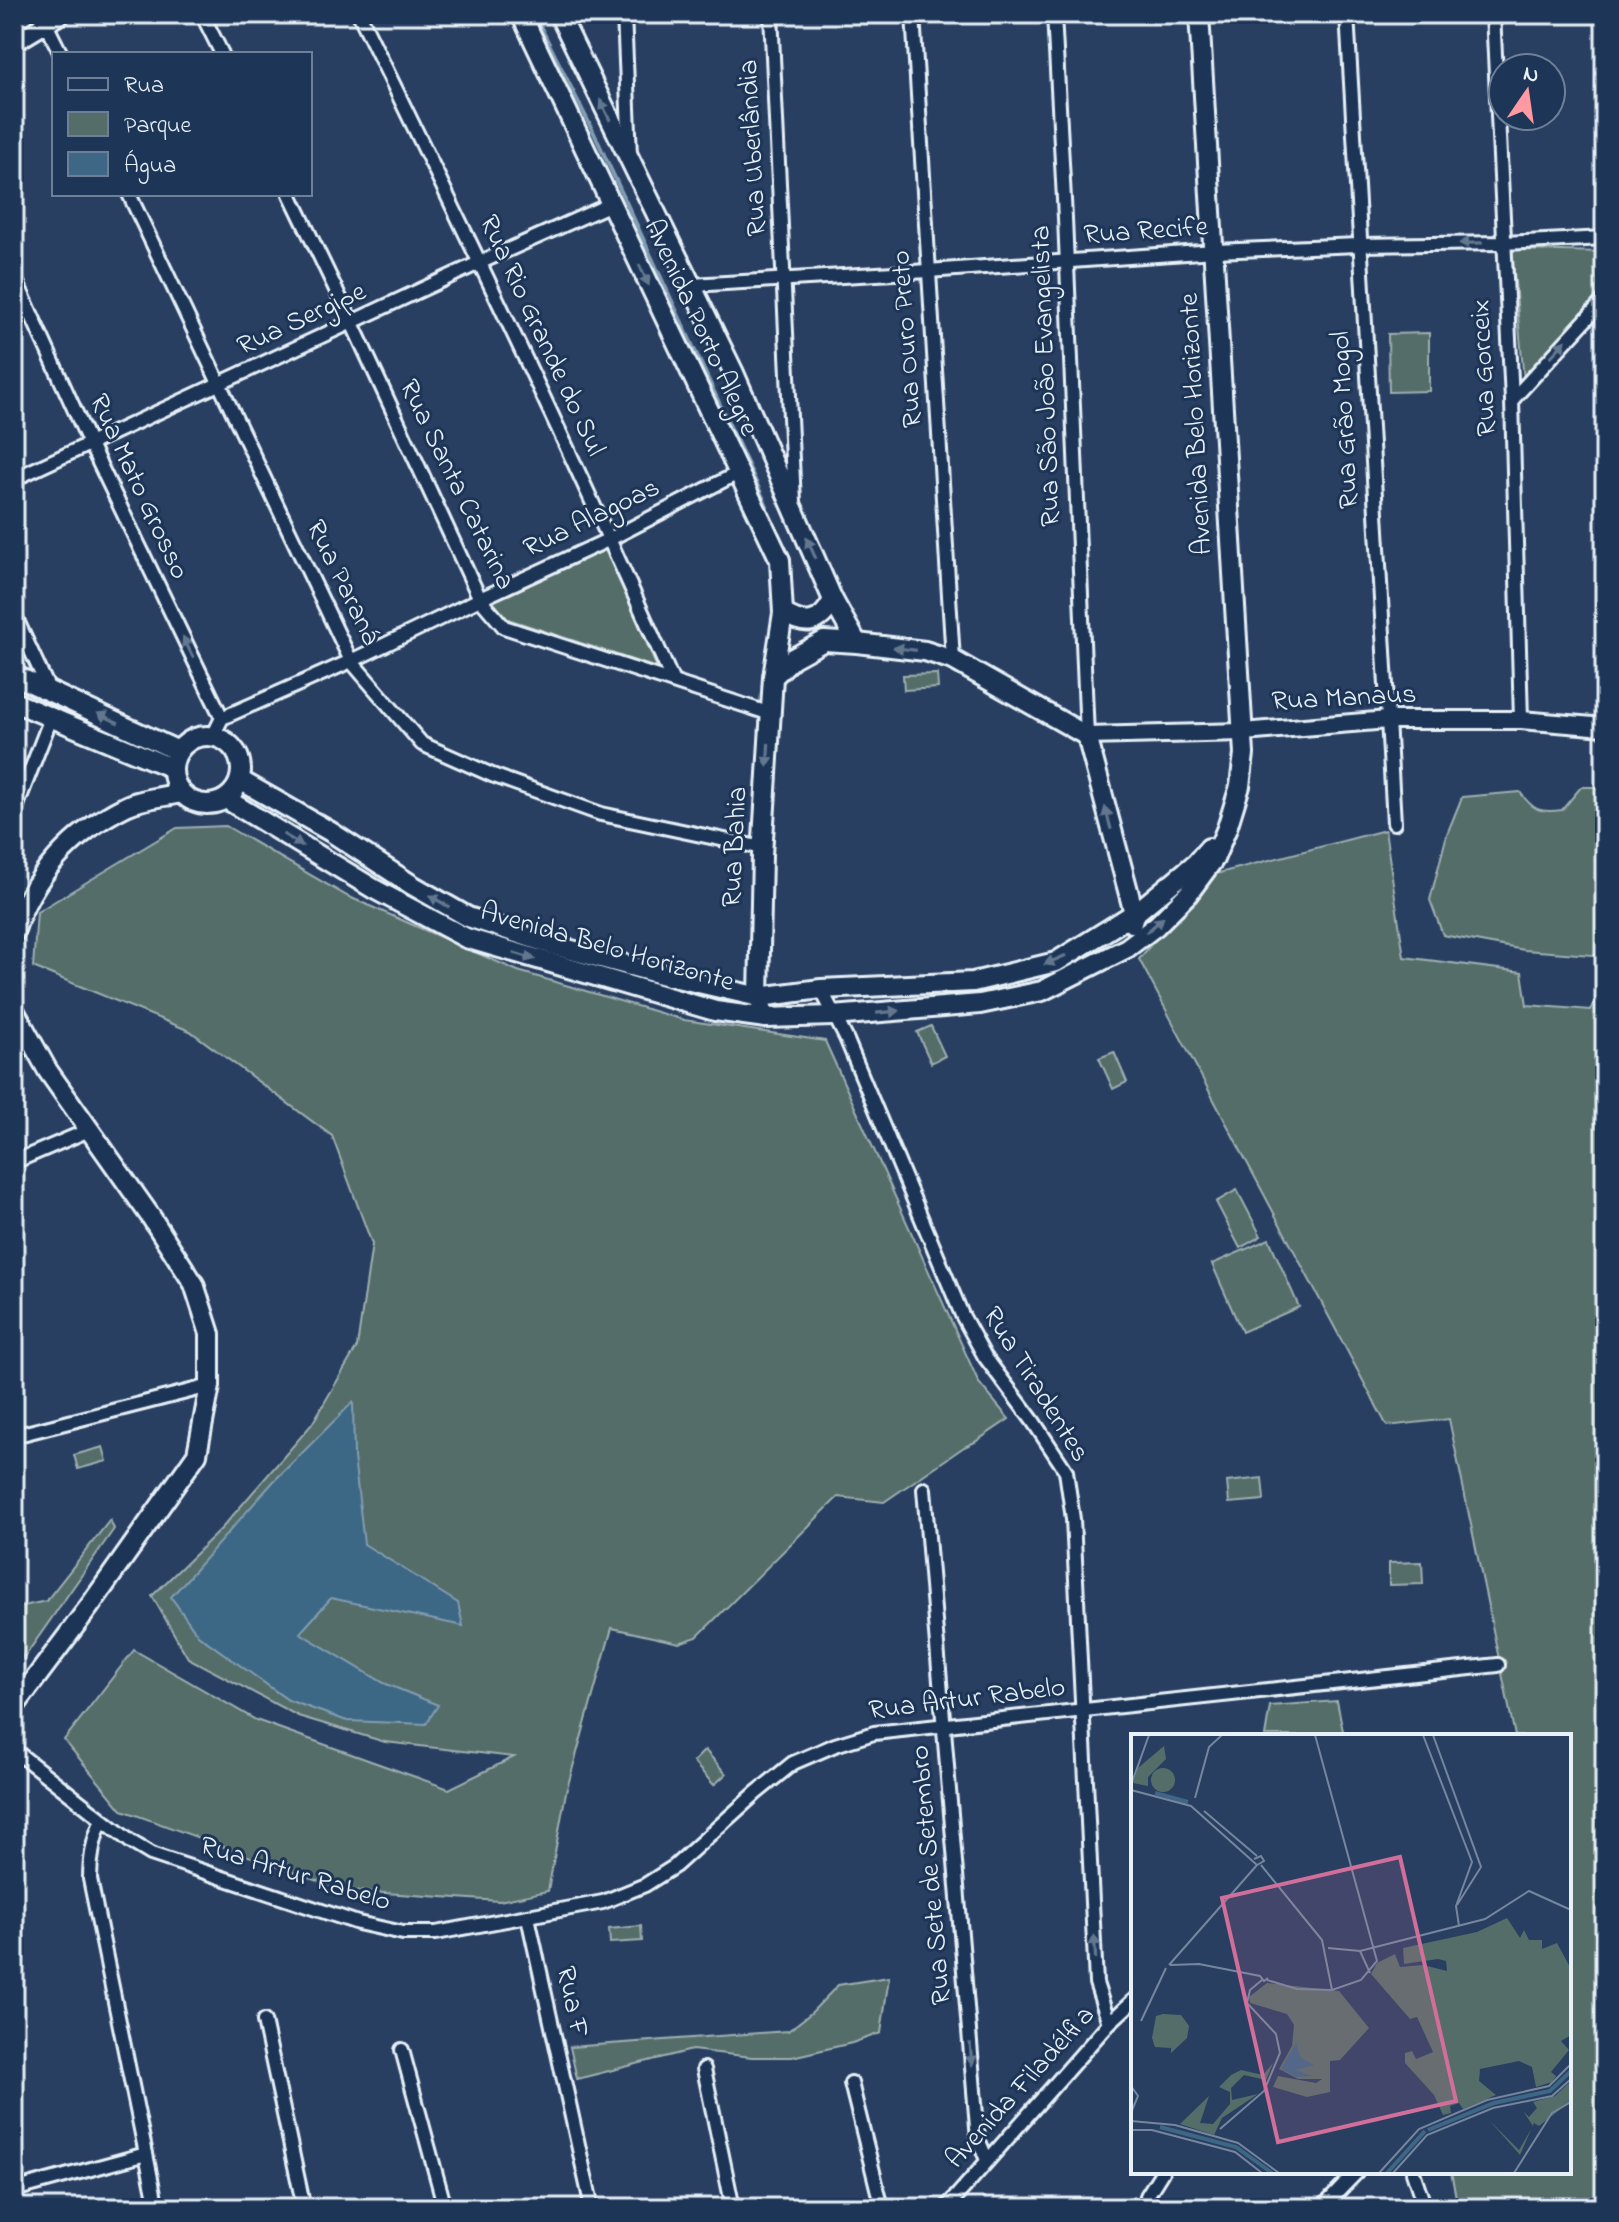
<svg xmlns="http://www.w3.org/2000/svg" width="1619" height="2222" font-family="'Indie Flower',sans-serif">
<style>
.green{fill:#556d69;stroke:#9eafb0;stroke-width:2}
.water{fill:#3e6785;stroke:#829eb3;stroke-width:2}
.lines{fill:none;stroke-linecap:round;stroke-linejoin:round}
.stream{stroke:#829eb3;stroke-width:4}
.minor-casing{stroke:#e8f1f8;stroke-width:18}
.tertiary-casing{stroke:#e8f1f8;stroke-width:22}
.secondary-casing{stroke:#e8f1f8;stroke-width:24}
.minor{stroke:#1d3557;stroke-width:12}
.tertiary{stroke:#1d3557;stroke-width:16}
.secondary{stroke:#1d3557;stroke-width:18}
.oneway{fill:#64778f}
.labels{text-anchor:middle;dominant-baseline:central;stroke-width:6;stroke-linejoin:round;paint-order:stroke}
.street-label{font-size:28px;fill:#e8f1f8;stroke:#1d3557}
.inset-river{fill:none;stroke:#3e6785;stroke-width:4}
.inset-road{fill:none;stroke:#75869e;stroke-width:2}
.view{fill:#d16f9a;fill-opacity:0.15;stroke:#d16f9a;stroke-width:4}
.inset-edge{fill:none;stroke:#e8f1f8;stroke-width:4}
</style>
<rect width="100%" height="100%" fill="#293f62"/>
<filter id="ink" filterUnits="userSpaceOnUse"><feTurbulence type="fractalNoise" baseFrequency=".0125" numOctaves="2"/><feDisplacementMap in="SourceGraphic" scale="16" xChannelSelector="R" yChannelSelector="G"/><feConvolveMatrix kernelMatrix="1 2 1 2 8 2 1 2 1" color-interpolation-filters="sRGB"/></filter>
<g filter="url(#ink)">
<g class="green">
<path d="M1512,250l93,2v34l-81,94z"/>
<path d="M1429,333v58l-40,1 -1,-58z"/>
<path d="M606,546l51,122 -152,-50 -14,-17z"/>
<path d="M937,674l1,14 -34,2 -1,-15z"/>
<path d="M1581,787h24v169l-81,-6 -81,-15 -13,-35 17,-66 15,-37 58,-5c13,18 19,21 42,18z"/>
<path d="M226,826l121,70 171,75 166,49 141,21 154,342 30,36 -34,23 -11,5 -80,55 -46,-5 -141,140 -18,6 -67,-15 -46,164 -18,99 -49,10 -157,-11 -220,-80 -58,-70 70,-90 122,70 193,69 65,-32 -129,-15 -87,-26 -110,-58 -36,-62 70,-68 90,-104 45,-77 15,-103 -40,-108 -142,-105 -157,-64 4,-55 140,-84z"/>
<path d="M1385,830l19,127 118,15 5,33 64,5 14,-29v1227h-147l-7,-36h118v-436h-54l-66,-317 -62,7 -248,-467 69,-83z"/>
<path d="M931,1026l14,30 -14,7 -14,-31z"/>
<path d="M1114,1052l13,30 -14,7 -14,-31z"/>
<path d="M1237,1190l24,46 -21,12 -24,-46z"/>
<path d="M1269,1239l30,68 -57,25 -30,-68z"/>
<path d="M103,1447l4,14 -29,8 -4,-14z"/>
<path d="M1262,1478l2,22 -35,3 -2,-21z"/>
<path d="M110,1520l4,9 -91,130 -9,-26v-25l32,-7z"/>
<path d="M1422,1562l1,22 -34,1v-22z"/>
<path d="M1337,1701l7,35h-79l5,-30z"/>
<path d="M705,1750l21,24 -12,11 -21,-23z"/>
<path d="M641,1926l1,15 -32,2 -1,-14z"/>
<path d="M889,1977l-8,56 -29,10 -60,14h-40l-60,-7 -115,29 -7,-32 218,-16 23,-18 27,-28z"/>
</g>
<path class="water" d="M353,1402l1,55 10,87 94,59 5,23 -132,-28 -31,35 84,50 54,22 -12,19 -79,-3 -59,-21 -90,-65 -27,-38 102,-115z"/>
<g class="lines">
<path class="stream" d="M534,14l60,119 173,373"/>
<defs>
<g id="minor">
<path d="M38,14l8,10 15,30"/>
<path d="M202,14l20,40"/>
<path d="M359,14c108,221 215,442 314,668"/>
<path d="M624,14l6,141"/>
<path d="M771,14l23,488"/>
<path d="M913,14l40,646"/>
<path d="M1054,14l11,204 22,518"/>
<path d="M1347,14l47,809"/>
<path d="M1493,14l19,386 9,320"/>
<path d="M129,194l222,467 71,83 70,31 109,39 162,34"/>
<path d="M290,194l62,129 128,276 24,28 267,87"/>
<path d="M14,276l76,168 132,274"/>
<path d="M691,285l237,-14 287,-20 144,-6 144,-2 102,-5"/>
<path d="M1512,400l93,-101"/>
<path d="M14,479l467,-217 130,-58"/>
<path d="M14,614l35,76"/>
<path d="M213,736l9,-18 129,-57 129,-62 130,-60 128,-66"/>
<path d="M14,813l37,-95"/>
<path d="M821,989l25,49 116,277 23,42 48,64 33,50 7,48 23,464 13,40"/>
<path d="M14,1162l75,-32"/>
<path d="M14,1436l196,-50"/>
<path d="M924,1489l54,650 9,21"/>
<path d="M14,1750l117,92 20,12 207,69 45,10h33l167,-31 42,-17 30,-19 81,-73 37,-30 42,-18 39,-12 624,-68"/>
<path d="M102,1820c-9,19 -12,38 -12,59l67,329"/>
<path d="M528,1917l64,291"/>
<path d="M264,2021l40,187"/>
<path d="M402,2050l43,158"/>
<path d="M704,2069l29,139"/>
<path d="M851,2083l31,125"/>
<path d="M1413,2172l12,36"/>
<path d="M14,2190l132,-36"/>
<path d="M1147,2196l15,-24"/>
<path d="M946,2208l163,-185 24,-22"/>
<path d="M1322,2208l35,-36"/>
</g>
<g id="tertiary">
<path d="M14,43l48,-29"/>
<path d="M1087,736l156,-4 145,-12h133l84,7"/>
</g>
<g id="secondary">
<path d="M521,14l259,546 3,53 -10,64 -11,178 -3,142 3,11"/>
<path d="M559,14l175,359 99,227 24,43"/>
<path d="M783,613c22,13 37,13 50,-13"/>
<path d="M14,675l164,76"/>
<path d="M773,677l20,-19 31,-17 33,2 68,8 28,9 134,76 47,177 -2,10"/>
<path d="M14,702l158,66"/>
<circle cx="207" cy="770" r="34"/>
<path d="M240,780l91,52 81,53 56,32 85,28 111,30 95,22 62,-8 152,-7 83,-20 82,-51 58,-48 13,-15"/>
<path d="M226,799l148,90 92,49 249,73 51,7 67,-2 147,-12 62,-13 85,-43 29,-22 32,-32 26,-35 13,-31 13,-42 4,-32 -45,-740"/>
<path d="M14,933c17,-56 59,-101 112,-127 16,-8 38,-9 55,-13"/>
<path d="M14,1010l34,61 103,146 43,67 16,50v52l-13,68 -108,153 -75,100"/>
</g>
</defs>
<use href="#minor" class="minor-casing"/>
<use href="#tertiary" class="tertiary-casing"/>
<use href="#secondary" class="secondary-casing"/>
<use href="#minor" class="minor"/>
<use href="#tertiary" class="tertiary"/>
<use href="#secondary" class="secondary"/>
</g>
<defs><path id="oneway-solid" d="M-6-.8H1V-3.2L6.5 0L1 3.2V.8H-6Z" transform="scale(2)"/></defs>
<g class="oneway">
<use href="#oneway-solid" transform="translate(605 110) rotate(-116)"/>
<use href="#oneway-solid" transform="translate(1471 243) rotate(179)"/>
<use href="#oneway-solid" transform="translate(644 275) rotate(65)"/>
<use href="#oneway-solid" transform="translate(1558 349) rotate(-47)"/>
<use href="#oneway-solid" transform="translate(811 548) rotate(-114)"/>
<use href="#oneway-solid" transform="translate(188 647) rotate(-116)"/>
<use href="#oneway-solid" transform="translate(905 649) rotate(-173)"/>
<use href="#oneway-solid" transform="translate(108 718) rotate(-155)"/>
<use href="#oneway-solid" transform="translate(768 755) rotate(93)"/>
<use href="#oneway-solid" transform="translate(1108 818) rotate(-105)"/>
<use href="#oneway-solid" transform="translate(293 840) rotate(31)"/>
<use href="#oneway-solid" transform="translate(439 901) rotate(-150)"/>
<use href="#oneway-solid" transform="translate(1155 925) rotate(-41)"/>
<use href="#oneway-solid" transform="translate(524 956) rotate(17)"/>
<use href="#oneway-solid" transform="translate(1055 960) rotate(157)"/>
<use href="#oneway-solid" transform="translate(888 1012) rotate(-5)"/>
<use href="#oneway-solid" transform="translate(1095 1947) rotate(-93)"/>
<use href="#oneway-solid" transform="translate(971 2054) rotate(85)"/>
</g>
</g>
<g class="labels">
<g class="street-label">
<text transform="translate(754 148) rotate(-93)">Rua Uberlândia</text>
<text transform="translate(1146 232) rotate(-4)">Rua Recife</text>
<text transform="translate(302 320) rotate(-25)">Rua Sergipe</text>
<text transform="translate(700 328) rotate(65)">Avenida Porto Alegre</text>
<text transform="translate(541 336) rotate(65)">Rua Rio Grande do Sul</text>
<text transform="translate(908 339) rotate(-94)">Rua Ouro Preto</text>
<text transform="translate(1485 368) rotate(-93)">Rua Gorceix</text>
<text transform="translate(1047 376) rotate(-92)">Rua São João Evangelista</text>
<text transform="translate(1346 420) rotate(-93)">Rua Grão Mogol</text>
<text transform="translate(1197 424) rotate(-93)">Avenida Belo Horizonte</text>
<text transform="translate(456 485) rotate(64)">Rua Santa Catarina</text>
<text transform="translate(138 487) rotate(65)">Rua Mato Grosso</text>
<text transform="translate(592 519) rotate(-26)">Rua Alagoas</text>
<text transform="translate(342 583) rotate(64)">Rua Paraná</text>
<text transform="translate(1344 699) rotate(-3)">Rua Manaus</text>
<text transform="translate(736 847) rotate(-87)">Rua Bahia</text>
<text transform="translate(607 948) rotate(16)">Avenida Belo Horizonte</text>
<text transform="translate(1035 1385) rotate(58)">Rua Tiradentes</text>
<text transform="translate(967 1700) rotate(-7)">Rua Artur Rabelo</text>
<text transform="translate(295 1875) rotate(17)">Rua Artur Rabelo</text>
<text transform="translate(932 1875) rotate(-95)">Rua Sete de Setembro</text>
<text transform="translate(571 2002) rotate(78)">Rua F</text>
<text transform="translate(1021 2088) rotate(-48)">Avenida Filadélfia</text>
</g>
</g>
<g transform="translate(1131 1734)">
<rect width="440" height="440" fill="#293f62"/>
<path d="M33,12l2,13 -18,18v9l-15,-3 5,-15zM20 46a12 12 0 1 1 24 0a12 12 0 1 1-24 0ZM376,184l13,20 4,-8 5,10h13v9l15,-6 14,26v66l-10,6 8,9 -18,22 5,4 -4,6 -16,5 -4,-20 -13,-6 -39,8 -1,12 17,14 -33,14 -4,-6 -9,3 1,7 -8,2 -9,-20 -29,-32v-10l7,-2 4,8 17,-7 -16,-35 -7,2 -39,-45 6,-11 18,-9 5,13 23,-2 24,6 -1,-10 -8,-2 -34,5 -1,-16 74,-16zM136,249l72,8 30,37 -29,32 -10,1v31l-23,5 -34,-10 5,-11 38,7 6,-4h-24l-19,-10 13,-23 2,-21 -7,-11 -37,-11 -1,-6zM32,280l18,1 8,11 -2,12 -16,15v-5l-16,-1 -3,-9 4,-22zM142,329l-7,17 -22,-5 -13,13 1,12 26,-6 -36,24 -8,17 -34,-11 29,-28 -9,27 13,1 17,-20v-12l-11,-5 12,-12 10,-5 22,5zM440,347v20l-32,25 -5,-3 -14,32 -30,-34 29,29 14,-24 -10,-15 6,6 8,-9 -4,-6 22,-6z" fill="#556d69"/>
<path d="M165,309l5,15 13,7 -18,5 16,6 -16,1 -15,-8z" fill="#3e6785"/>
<path class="inset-river" d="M24,59l33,9M29,393l76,20 36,26M297,396l66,-27 56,-12 21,-20M256,439l38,-42"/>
<path class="inset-road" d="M292,1l49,127 -16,44 3,20M302,1l48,132 -24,38M0,51l18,-50M0,56l60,16 66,59 7,-4 -3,-5 -7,3M64,64l14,-51 13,-12M73,77l53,45M130,131l61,75 10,50M197,214l32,3 10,22M229,217l125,-32 44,-28 42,19M38,231l88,-100M39,231l29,-1 61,12 4,5 4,-3M136,246l30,9 35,1 29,-10 16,-19 -62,-226M10,287l25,-53M0,352l7,10 -7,17M0,387l44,4 63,18 41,30M89,395l44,-38 16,-38 -4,-19 -29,-31 3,-13 12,-10M0,396h21l83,22 27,21M248,439l40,-44 68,-29 62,-14 22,-22M262,439l34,-38 66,-27 59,-12 19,-17M383,439l38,-60 19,-11"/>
<path class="view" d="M269,123l56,244 -178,41 -56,-244z"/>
<rect width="440" height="440" class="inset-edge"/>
</g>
<rect width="1619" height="2222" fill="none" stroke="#1d3557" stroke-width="48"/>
<rect x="24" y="24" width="1571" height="2174" fill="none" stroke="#e8f1f8" stroke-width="3" filter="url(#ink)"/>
<rect x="52" y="52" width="260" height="144" fill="#1d3557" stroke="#6e8097" stroke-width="2"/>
<rect x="68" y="78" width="40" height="12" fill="#1d3557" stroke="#6e8097" stroke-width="2"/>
<text x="124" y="92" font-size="24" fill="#e8f1f8">Rua</text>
<rect x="68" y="112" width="40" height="24" fill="#556d69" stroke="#6e8097" stroke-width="2"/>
<text x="124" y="132" font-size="24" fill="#e8f1f8">Parque</text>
<rect x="68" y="152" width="40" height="24" fill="#3e6785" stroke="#6e8097" stroke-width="2"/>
<text x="124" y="172" font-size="24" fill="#e8f1f8">Água</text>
<g transform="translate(1527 92) rotate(13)"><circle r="38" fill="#1d3557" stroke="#6e8097" stroke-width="2"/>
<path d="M0-6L14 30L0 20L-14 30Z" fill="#ff9aa2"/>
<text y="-12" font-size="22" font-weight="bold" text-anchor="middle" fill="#e8f1f8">N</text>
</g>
</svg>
